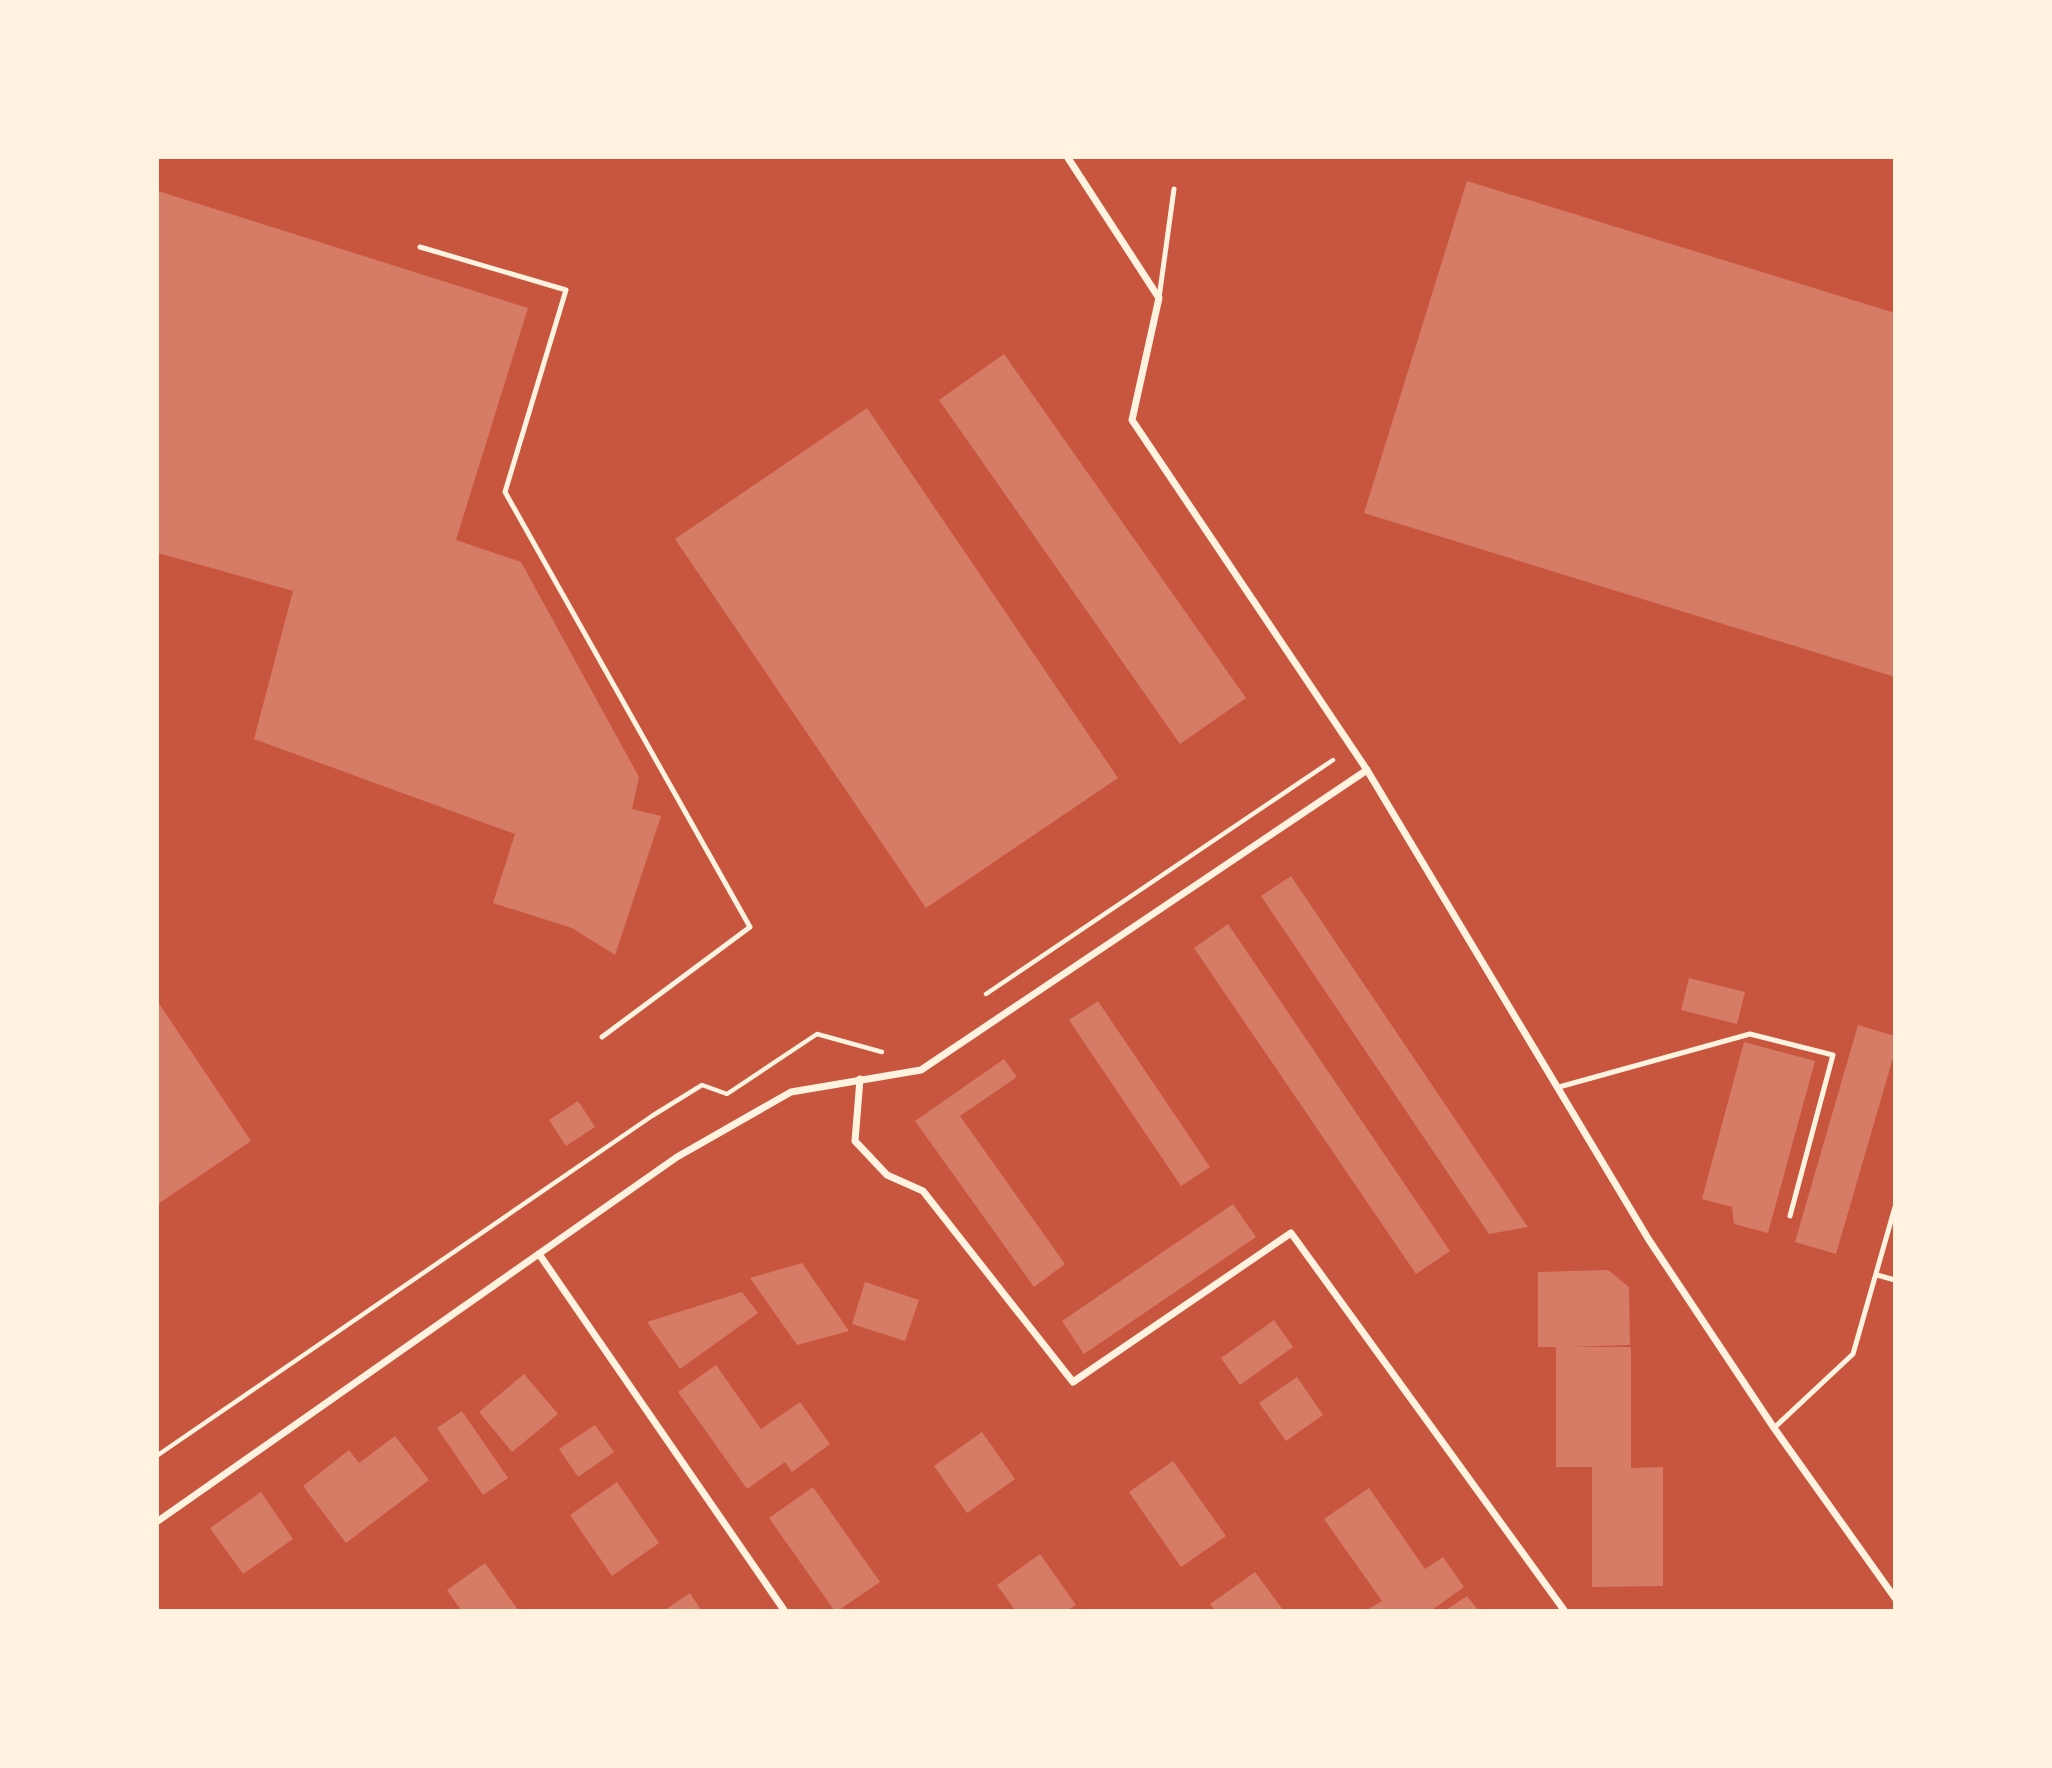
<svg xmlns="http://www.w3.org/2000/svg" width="2052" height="1768" font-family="'Exo 2',sans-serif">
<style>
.building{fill:#d67c66}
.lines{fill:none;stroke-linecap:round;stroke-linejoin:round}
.path{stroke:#fff3e0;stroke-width:4.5}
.service{stroke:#fff3e0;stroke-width:5}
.minor{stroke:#fff3e0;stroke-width:7}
</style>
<rect width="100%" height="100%" fill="#c8553d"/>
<g class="building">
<path d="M1467,181l428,132v364l-531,-164z"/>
<path d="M158,191l370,117 -72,232 65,22 118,215 -7,32 29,7 -46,139 -43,-27 -79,-25 22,-69 -261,-95 39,-148 -135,-38z"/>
<path d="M1004,354l242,344 -66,46 -241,-344z"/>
<path d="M867,408l251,370 -192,130 -251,-369z"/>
<path d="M1291,876l230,341 7,10 -39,7 -228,-338z"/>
<path d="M1228,924l222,327 -34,23 -222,-326z"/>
<path d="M1689,978l56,14 -8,32 -56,-14z"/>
<path d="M1098,1001l112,166 -29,19 -112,-166z"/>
<path d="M158,1002l93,139 -93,63z"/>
<path d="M1858,1025l37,11v15l-59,203 -41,-12z"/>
<path d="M1744,1042l71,19 -47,172 -34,-9 -2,-17 -30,-8z"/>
<path d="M1004,1059l13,18 -57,39 105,148 -31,23 -119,-166z"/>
<path d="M578,1101l17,26 -29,19 -17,-26z"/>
<path d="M1233,1204l23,33 -172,117 -22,-33z"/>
<path d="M802,1263l47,68 -52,14 -47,-67z"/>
<path d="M1608,1270l21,17 1,58 -61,2h62v121l32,-1v119l-71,1v-120h-36v-120h-18v-75z"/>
<path d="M865,1282l54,18 -14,41 -53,-17z"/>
<path d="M742,1292l16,21 -78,56 -33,-47z"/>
<path d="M1274,1320l19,27 -53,38 -19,-27z"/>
<path d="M716,1365l45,64 39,-27 30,42 -38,28 -7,-10 -38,27 -69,-97z"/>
<path d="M524,1374l34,40 -46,38 -33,-40z"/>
<path d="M1297,1377l26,38 -37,26 -27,-38z"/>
<path d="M462,1411l46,67 -25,17 -46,-67z"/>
<path d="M595,1425l19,27 -36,25 -19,-28z"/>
<path d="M982,1432l33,47 -48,34 -33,-47z"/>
<path d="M395,1436l34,44 -83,63 -43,-57 46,-36 10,13z"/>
<path d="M1173,1461l53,75 -45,31 -52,-75z"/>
<path d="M617,1482l42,61 -47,33 -42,-61z"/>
<path d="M813,1487l67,95 -41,28h-5l-65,-92z"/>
<path d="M1369,1488l56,81 18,-12 21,30 -32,23h-65l15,-9 -58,-82z"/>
<path d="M261,1492l32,47 -50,35 -33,-46z"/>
<path d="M1040,1554l36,51 -8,5h-53l-18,-25z"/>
<path d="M485,1563l33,47h-57l-14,-20z"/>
<path d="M1255,1572l28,38h-68l-5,-6z"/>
<path d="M690,1593l11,17h-36z"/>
<path d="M1467,1596l11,14h-32z"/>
</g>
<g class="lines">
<g class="path">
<path d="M986,994l347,-234"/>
<path d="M158,1455l494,-339 50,-31 25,9 90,-60 65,18"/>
</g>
<g class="service">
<path d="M420,247l146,43 -61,202 245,435 -148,110"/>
<path d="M1159,298l15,-109"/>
<path d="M1559,1087l191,-53 83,21 -43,161"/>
<path d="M1877,1275l18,5"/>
<path d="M1774,1428l79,-74 42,-147"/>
</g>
<g class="minor">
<path d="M1068,158l91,140 -27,122 235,350 282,470 125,188 121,170"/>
<path d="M860,1079l-5,62 32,34 36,16 150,191 218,-149 273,377"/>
<path d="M539,1254l245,356"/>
<path d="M158,1521l519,-364 114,-65 130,-22 446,-300"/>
</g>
</g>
<rect width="2052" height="1768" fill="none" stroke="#fff3e0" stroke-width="318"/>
</svg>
